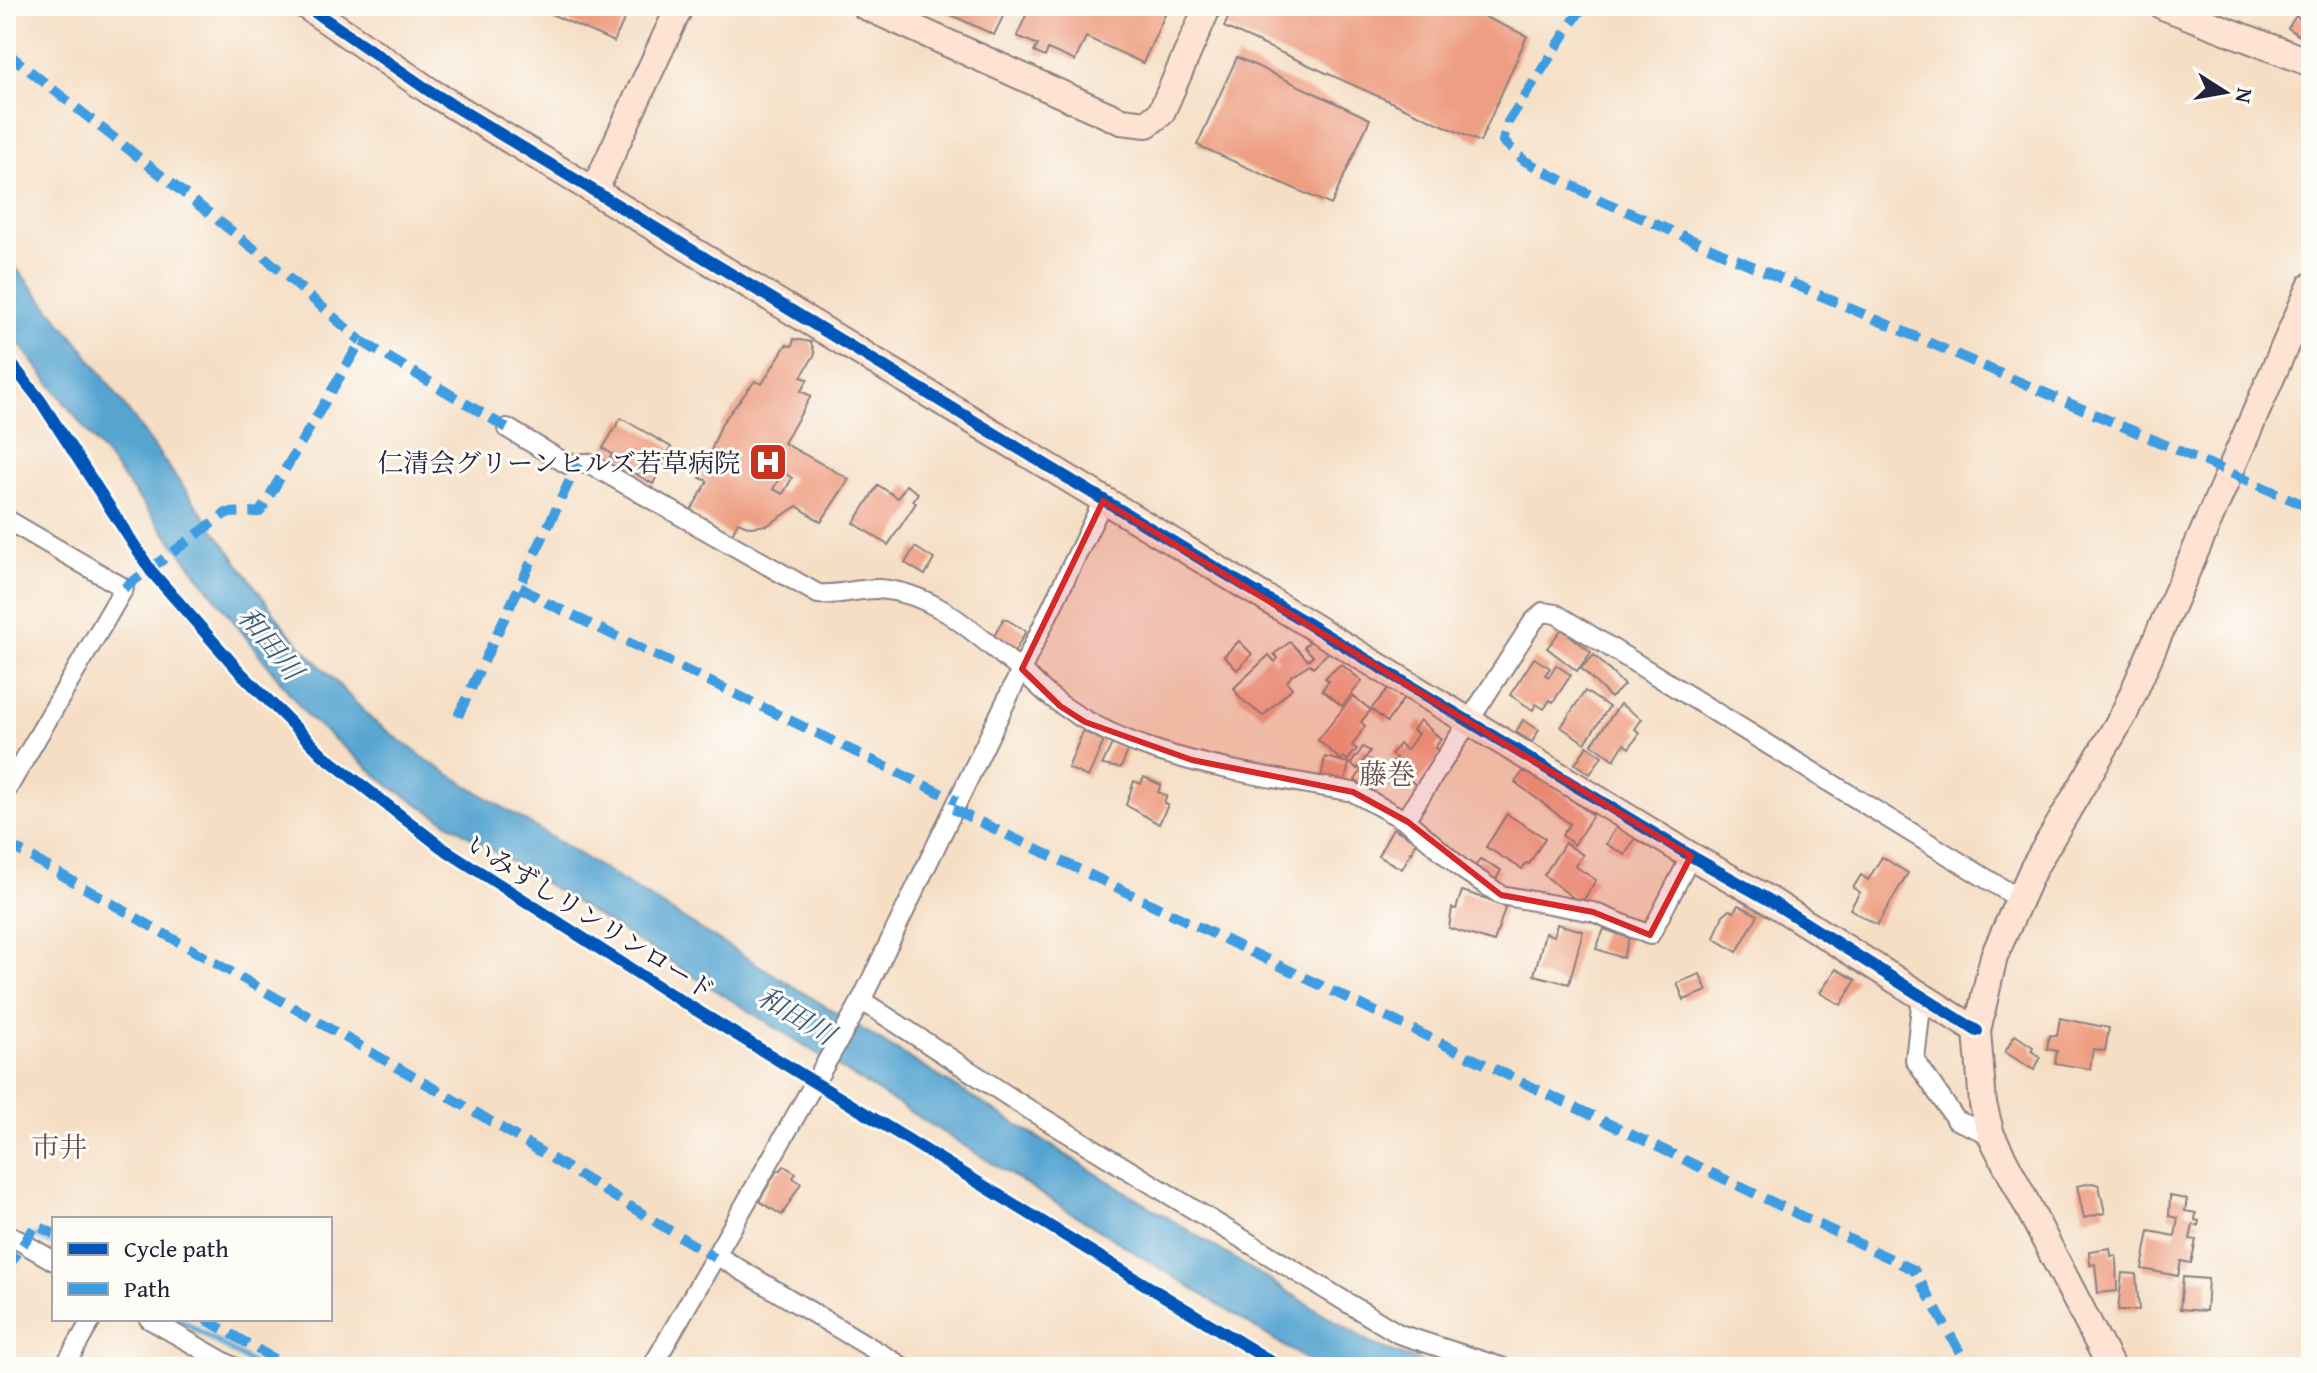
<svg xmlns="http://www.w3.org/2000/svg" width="2317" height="1373" font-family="'Gentium Book Plus','Noto Serif JP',serif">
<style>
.water{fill:#57a5d1;stroke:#3c6486;stroke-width:2}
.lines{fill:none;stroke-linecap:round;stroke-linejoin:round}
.stream{stroke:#57a5d1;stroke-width:6}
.building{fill:#ee9f83;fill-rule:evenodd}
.street-casing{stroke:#8c8080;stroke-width:22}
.secondary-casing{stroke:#8c8080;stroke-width:30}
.street{stroke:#fff;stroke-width:18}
.secondary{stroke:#fee3d2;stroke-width:26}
.quiet{stroke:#3c9ce2;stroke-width:10;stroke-dasharray:20 10;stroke-linecap:butt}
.cycleway-casing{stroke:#fdfcf7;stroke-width:17}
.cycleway{stroke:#0057b8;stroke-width:12}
.marked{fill:#d62828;fill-opacity:0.2;stroke:#d62828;stroke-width:6;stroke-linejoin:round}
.labels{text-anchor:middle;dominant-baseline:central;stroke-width:6;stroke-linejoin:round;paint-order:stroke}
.poi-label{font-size:26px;fill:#22223b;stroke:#fdfcf7;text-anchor:end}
.street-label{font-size:26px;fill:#22223b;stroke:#fdfcf7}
.water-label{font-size:28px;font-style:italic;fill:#3a5d7e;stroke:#fdfcf7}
.neighbourhood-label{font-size:28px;fill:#694e54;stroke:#fdfcf7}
</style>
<rect width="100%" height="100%" fill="#fdfcf7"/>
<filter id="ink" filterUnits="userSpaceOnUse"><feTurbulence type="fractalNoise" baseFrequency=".0125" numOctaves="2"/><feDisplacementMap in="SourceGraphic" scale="16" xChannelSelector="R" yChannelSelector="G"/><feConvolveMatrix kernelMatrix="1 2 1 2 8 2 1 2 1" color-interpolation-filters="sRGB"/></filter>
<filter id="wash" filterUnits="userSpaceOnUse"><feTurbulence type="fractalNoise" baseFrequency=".006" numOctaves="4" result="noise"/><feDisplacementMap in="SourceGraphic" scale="32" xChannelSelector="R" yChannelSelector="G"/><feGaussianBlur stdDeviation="1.8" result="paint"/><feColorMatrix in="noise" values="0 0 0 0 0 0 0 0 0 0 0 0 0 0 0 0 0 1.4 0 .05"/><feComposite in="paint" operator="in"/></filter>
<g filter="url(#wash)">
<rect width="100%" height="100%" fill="#f5dec4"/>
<path class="water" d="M6,256l78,94 204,282 83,87 60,44 943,582 62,22h-118l-927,-580 -83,-70 -302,-390z"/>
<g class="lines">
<g class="stream">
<path d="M37,1236l17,9"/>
<path d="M179,1319l79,48"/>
</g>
</g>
<g id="blocks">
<g class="building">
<path d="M533,6h97l-16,36z"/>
<path d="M932,6h76l-14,29z"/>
<path d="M1030,6h139l-26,57 -57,-26 -11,24 -27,-12 -3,8 -11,-5 4,-7 -21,-9z"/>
<path d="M1233,6l16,4 1,-4h211l66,30 -47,106 -256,-115z"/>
<path d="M2304,13l7,4v17l-4,7 -19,-13 8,-12 4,3z"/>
<path d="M1237,57l133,62 -39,86 -134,-60z"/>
<path d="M794,339l17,3 4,12 -14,23 7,2 -7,12 10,5 -27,47 65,36 -28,43 -24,-16 -29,19 -18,2 -12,-5 -7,14 -40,-26 17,-29 -8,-3 22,-55 33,-42 7,3 24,-39 6,1zM783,472l9,6 -9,16 -10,-5z"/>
<path d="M621,418l50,29 -18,37 -43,-26 2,-4 -9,-6z"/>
<path d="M878,485l20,13 8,-13 12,8 -5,8 3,2 -28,42 -34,-22z"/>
<path d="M915,547l19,12 -9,16 -20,-12z"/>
<path d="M1004,618l22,13 -12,22 -22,-13z"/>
<path d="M1562,629l29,23 -14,19 -30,-23z"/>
<path d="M1239,641l13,13 -15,16 -13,-14z"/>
<path d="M1310,641l19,11 -16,15 -3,-3 -18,11 -5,7 5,6 -29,28 -23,-18 -6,-10 35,-33 6,7 3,-4 -4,-4 16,-12 18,18 5,-4 -9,-9z"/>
<path d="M1594,655l30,30 -13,13 -30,-30z"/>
<path d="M1534,658l16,10 -5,7 4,2 7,-12 15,10 -18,27 -3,-2 -6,9 -8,-5 -3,6 -23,-15z"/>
<path d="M1341,664l21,17 -20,25 -20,-16 7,-9 -4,-3z"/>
<path d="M1390,686l14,12 -17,24 -16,-13z"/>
<path d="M1585,691l24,16 -24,36 -24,-16z"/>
<path d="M1353,696l18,14 -10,12 4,4 -13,20 5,3 -9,11 -5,-3 -2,3 -23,-20z"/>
<path d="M1620,704l22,15 -7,10 5,4 -11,15 -5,-4 -10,16 -22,-16z"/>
<path d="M1420,720l21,19 -6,9 7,5 -26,32 -25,-20 5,-7 -5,-3 8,-11 8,6 11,-16 -5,-4z"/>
<path d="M1523,720l16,10 -7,12 -16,-10z"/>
<path d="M1083,731l21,10 -16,36 -20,-9z"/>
<path d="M1112,744l16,7 -7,17 -19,-3z"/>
<path d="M1587,746l15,10 -12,18 -15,-10z"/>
<path d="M1363,747l7,4 -12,18 -7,-5z"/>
<path d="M1325,757l24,6 -4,20 -24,-5z"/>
<path d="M1369,759l18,12 -14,22 -18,-13z"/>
<path d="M1526,768l67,47 -19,30 -12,-10 8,-11 -55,-42z"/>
<path d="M1144,777l17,8 -3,7 9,4 -3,7 4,2 -9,19 -33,-19 8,-24 7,3z"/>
<path d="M1507,814l38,24 -16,26 -3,-1 -4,6 -36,-22z"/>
<path d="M1618,824l19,11 -12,20 -19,-11z"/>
<path d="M1393,828l24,13 -15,28 -24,-13z"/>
<path d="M1565,843l18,12 -8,11 21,14 -15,24 -37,-29z"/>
<path d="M1882,857l26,16 -31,52 -27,-16 10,-17 -7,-4 8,-13 7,5z"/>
<path d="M1480,859l21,11 -7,14 -22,-12z"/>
<path d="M1462,891l44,14 -12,37 -45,-14 3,-20 4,1z"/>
<path d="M1738,905l20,10 -21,37 -23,-14 9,-23 6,-5 5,2z"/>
<path d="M1557,924l26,7 -14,53 -35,-9 11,-42 9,3z"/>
<path d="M1604,929l25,9 -6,20 -27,-9z"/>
<path d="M1836,969l20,11 -15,25 -21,-12z"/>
<path d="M1700,974l7,17 -23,9 -7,-17z"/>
<path d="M2060,1018l49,10 -4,23 -12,-2 -3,20 -35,-6 2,-12 -10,-2 2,-14 8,1z"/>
<path d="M2015,1035l18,12 -2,4 10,6 -7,13 -29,-18z"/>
<path d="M784,1166l12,7 -3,5 8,5 -19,32 -23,-14 18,-31 3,1z"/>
<path d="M2092,1183l7,2 6,28 -21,5 -7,-32z"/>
<path d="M2170,1196l17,3 -2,12 11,2 -1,7 4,1 -1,5 -5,-1 -3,14 6,1 -5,23 -10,-2 -3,15 -36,-7 7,-38 26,5 3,-18 -9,-2z"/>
<path d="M2110,1248l1,8 5,-1 1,36 -19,2 -3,-29 -5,1 -1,-14z"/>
<path d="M2122,1273l14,1 3,36h-21z"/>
<path d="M2183,1277l25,2 -2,32 -26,-2z"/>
</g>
</g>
</g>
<g filter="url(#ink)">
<use href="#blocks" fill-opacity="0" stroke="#8c8080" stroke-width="2"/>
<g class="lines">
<defs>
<g id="street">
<path d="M507,428l60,36 21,-1 230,131c21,2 40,-6 61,-5 59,4 97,47 142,81"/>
<path d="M6,519l118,69 -118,203"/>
<path d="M1022,669c74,88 223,103 331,123l55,30 54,47 39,26 92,17 57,23 41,-79"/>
<path d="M1405,820l128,-198 10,-10 13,2 457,281"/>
<path d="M1922,997l-7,63 41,60 35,15"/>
<path d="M861,1000l164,107 374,227 102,33"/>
<path d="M6,1233l48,28"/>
<path d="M716,1255l187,112"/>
<path d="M149,1319l84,48"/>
<path d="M64,1367l28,-48"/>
<path d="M652,1367l207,-362 244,-504"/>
</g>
<g id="secondary">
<path d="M306,6l125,86 1260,764 78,44 208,131"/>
<path d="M865,6l256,115 26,3 14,-11 47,-107"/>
<path d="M2163,6l148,57"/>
<path d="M595,189l85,-183"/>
<path d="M2111,1367l-120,-232 -8,-31 -6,-73 17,-75 39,-87 91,-155 187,-428"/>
</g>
</defs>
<use href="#street" class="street-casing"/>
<use href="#secondary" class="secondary-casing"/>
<use href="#street" class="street"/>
<use href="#secondary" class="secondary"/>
<g class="quiet">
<path d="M1583,6l-75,116 -5,19 22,20 75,39 711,308"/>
<path d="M6,52l262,208 93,81"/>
<path d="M520,587l27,16 410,198"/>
<path d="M124,588l102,-75 34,-1 101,-171 146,87"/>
<path d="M458,716l120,-253"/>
<path d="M953,809l961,461 54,97"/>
<path d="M6,843l471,270 238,145"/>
<path d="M6,1270l30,-45 18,9"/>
<path d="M205,1319l83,48"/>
</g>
<defs>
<g id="cycleway">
<path d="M306,6l125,86 1260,764 78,44 208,131"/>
<path d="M6,357l34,43 111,171 89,101 83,83 118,92 229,147 610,373"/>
</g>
</defs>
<use href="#cycleway" class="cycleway-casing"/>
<use href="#cycleway" class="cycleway"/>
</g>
</g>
<path class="marked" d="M1103,501l588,355 -41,79 -57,-23 -92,-17 -93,-73 -55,-30 -161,-32 -107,-38 -25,-16 -38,-37z"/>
<defs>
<symbol id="hospital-square" viewBox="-11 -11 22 22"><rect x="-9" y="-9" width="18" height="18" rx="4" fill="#c8321e" stroke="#fdfcf7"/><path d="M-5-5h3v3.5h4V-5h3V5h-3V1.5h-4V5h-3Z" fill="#fff"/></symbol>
</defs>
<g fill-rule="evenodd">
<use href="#hospital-square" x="746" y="440" width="44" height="44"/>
</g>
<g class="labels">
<g class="poi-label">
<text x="740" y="462">仁清会グリーンヒルズ若草病院</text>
</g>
<g class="street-label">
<text transform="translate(591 917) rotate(32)">いみずしリンリンロード</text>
</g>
<g class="water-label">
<text transform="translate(271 643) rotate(51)">和田川</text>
<text transform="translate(797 1015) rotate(31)">和田川</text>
</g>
<g class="neighbourhood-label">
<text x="1387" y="773">藤巻</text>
<text x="59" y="1146">市井</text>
</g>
</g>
<rect width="2317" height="1373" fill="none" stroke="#fdfcf7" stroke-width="32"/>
<rect x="52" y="1217" width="280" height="104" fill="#fdfcf7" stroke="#a5a5ac" stroke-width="2"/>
<rect x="68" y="1243" width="40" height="12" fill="#0057b8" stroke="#a5a5ac" stroke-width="2"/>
<text x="124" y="1257" font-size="24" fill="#22223b">Cycle path</text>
<rect x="68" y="1283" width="40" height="12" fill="#3c9ce2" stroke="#a5a5ac" stroke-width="2"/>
<text x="124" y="1297" font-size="24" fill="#22223b">Path</text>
<g transform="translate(2225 92) rotate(101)" stroke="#fdfcf7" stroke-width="6" paint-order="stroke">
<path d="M0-6L14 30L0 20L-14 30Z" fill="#22223b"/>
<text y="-12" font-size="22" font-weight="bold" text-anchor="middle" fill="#22223b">N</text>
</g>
</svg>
